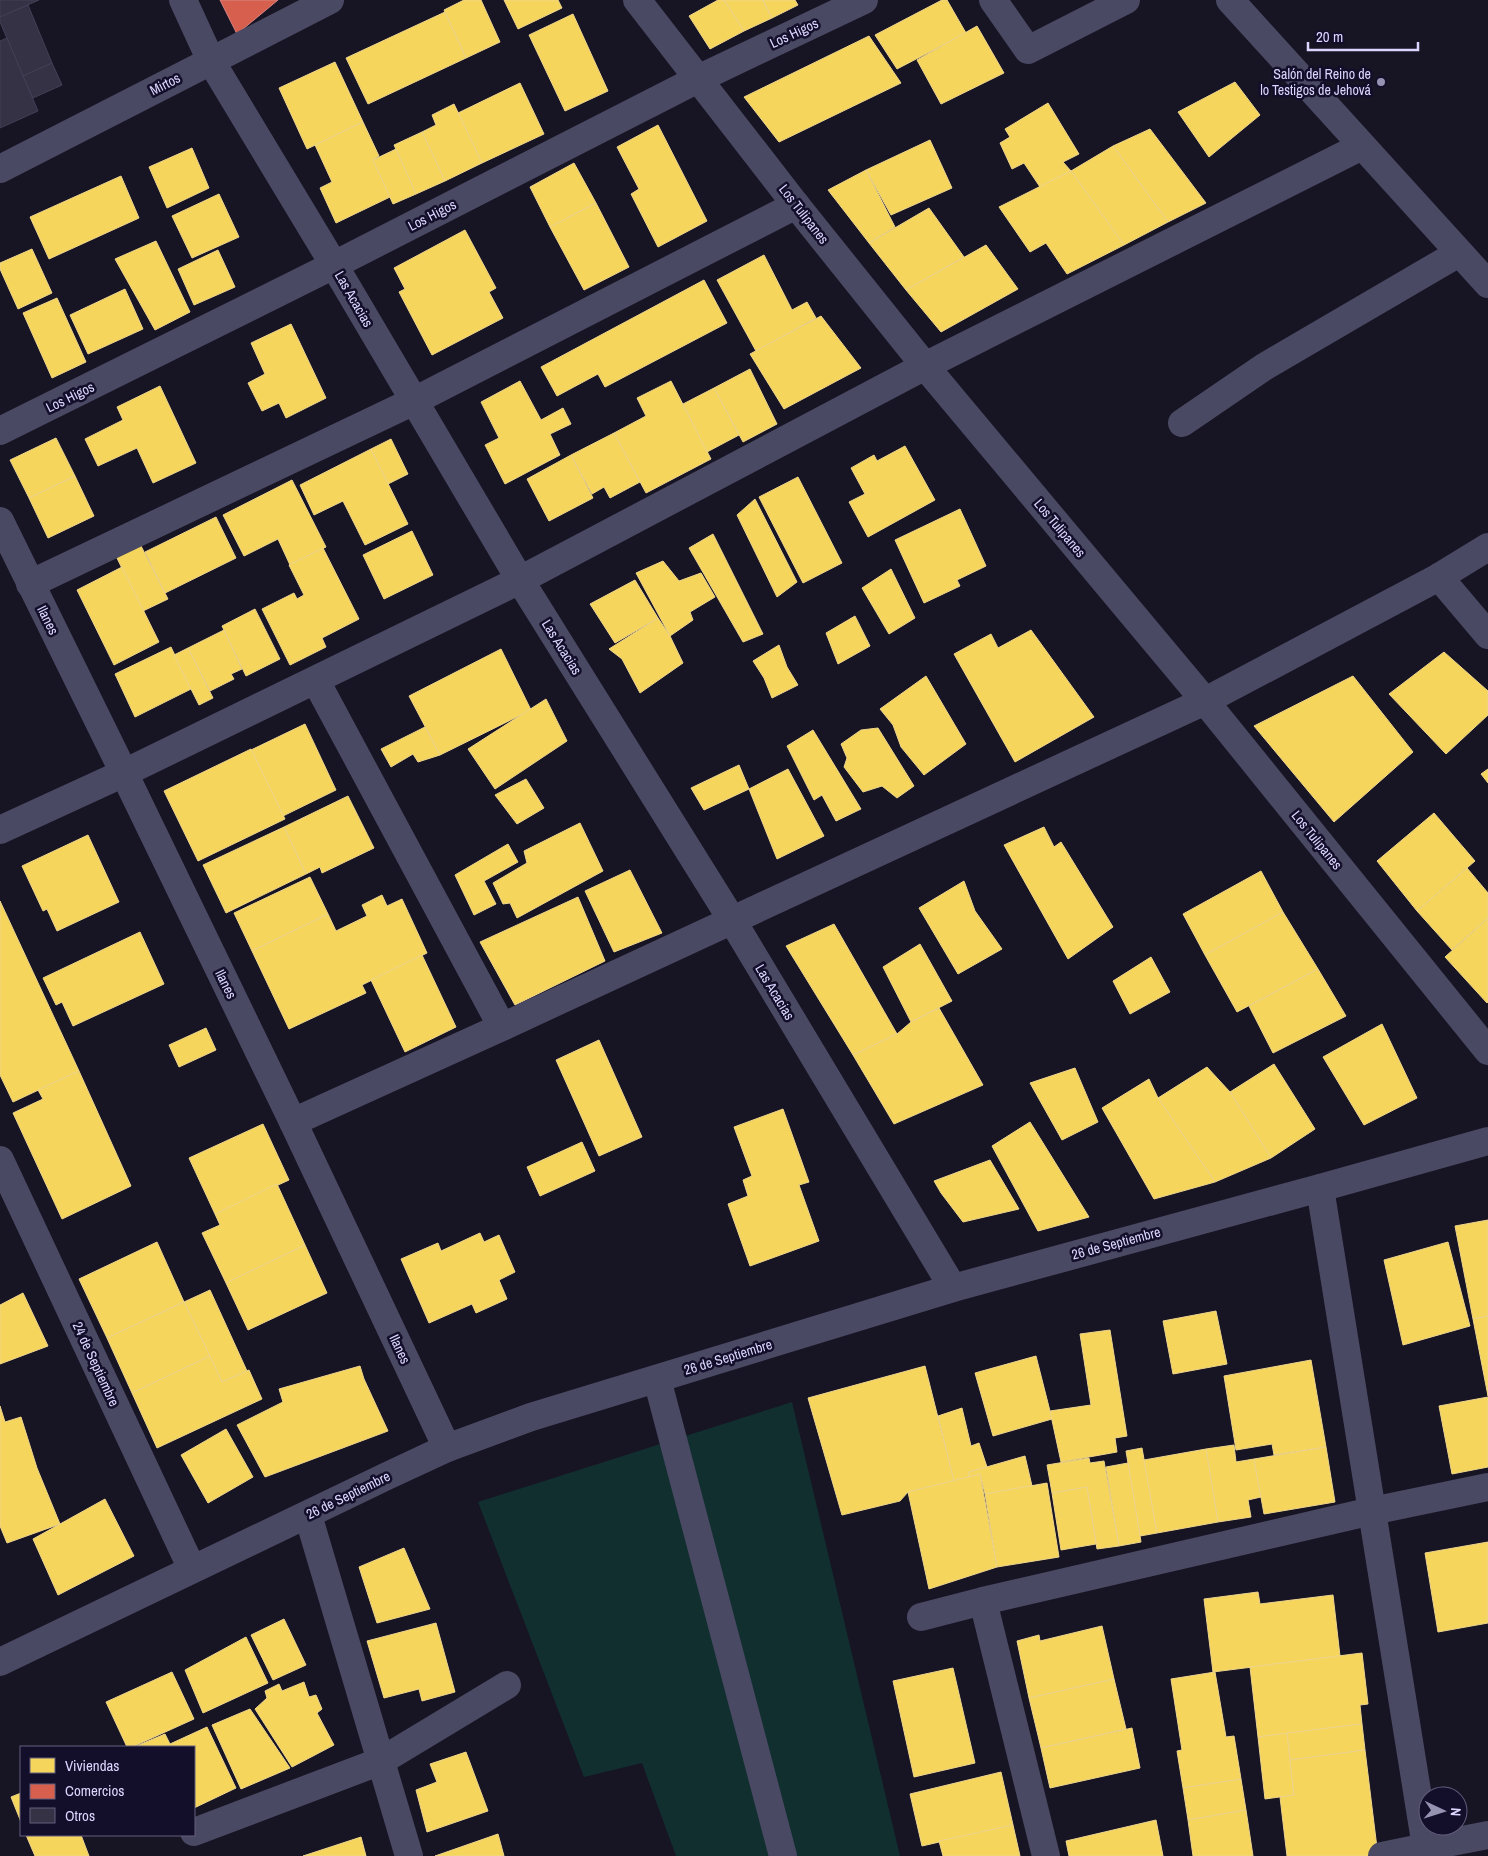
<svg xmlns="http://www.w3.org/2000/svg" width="1488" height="1856" font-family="'Archivo Narrow',sans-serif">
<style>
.grass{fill:#122f30}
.homes{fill:#f6d55c;stroke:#eed58d}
.shops{fill:#d6604d;stroke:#d88382}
.building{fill:#353245;stroke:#433f57}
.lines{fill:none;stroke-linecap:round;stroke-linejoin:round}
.minor{stroke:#4a4964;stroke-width:28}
.poi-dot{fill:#9692b2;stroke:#130e29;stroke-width:2}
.labels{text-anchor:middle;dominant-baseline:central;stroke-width:5;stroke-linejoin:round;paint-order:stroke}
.street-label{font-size:14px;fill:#dbd6ff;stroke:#130e29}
.poi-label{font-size:14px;fill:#dbd6ff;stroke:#130e29;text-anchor:end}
</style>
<rect width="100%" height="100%" fill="#171423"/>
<path class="grass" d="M792,1402l108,454h-224l-34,-93 -58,14 -106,-275z"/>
<g class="homes">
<path d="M464,0h17l19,42 -34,16 -22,-48z"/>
<path d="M504,0h54l4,8 -44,21z"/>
<path d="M718,0h6l20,31 -34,18 -21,-33z"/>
<path d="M724,0h39l9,18 -28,13z"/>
<path d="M763,0h32l3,5 -26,13z"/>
<path d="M942,0h5l19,33 -69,36 -22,-34z"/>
<path d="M445,12l21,46 -98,46 -22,-46z"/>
<path d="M573,14l35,77 -43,20 -36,-76z"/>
<path d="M977,26l27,47 -63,31 -24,-44z"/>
<path d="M869,36l32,47 -122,59 -35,-45z"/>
<path d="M335,62l28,60 -56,27 -28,-61z"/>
<path d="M1235,82l25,33 -51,42 -31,-45z"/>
<path d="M520,83l24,51 -62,29 -24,-50z"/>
<path d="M1048,103l31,51 -16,8 8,9 -31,16 -16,-24 -12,6 -12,-26 10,-6 -5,-8z"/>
<path d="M454,104l28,59 -37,18 -23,-49 14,-7 -4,-10z"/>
<path d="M363,122l16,34 -6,4 17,37 -54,26 -16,-35 12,-6 -17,-37z"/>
<path d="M658,125l49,96 -49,26 -27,-53 8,-5 -22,-42z"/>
<path d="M1150,129l56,74 -38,19 -55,-76z"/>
<path d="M422,132l23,49 -29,13 -22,-49z"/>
<path d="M930,140l22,48 -61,27 -25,-45z"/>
<path d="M1113,146l55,76 -44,23 -53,-74z"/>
<path d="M192,148l17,40 -42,20 -18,-41z"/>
<path d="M396,149l20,45 -23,10 -20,-44z"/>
<path d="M574,163l22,40 -46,24 -20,-40z"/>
<path d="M866,170l29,57 -26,16 -41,-53z"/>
<path d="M1071,171l53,74 -57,29 -21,-31 -16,9 -31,-45z"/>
<path d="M121,176l18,42 -90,41 -19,-42z"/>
<path d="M219,194l20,43 -47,21 -20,-42z"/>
<path d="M596,203l33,64 -45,23 -34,-63z"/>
<path d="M929,208l35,49 -58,33 -37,-47z"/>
<path d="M465,230l31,58 -7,4 14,26 -71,37 -33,-63 6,-3 -11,-21z"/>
<path d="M156,241l34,71 -35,18 -40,-71z"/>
<path d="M986,245l32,44 -77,43 -35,-42z"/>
<path d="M32,249l20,44 -34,16 -18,-40v-6z"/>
<path d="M218,250l17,37 -41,18 -16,-36z"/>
<path d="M764,255l28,55 15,-8 9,16 -60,33 -39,-71z"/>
<path d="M704,280l23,43 -122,64 -7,-13 -41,22 -16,-29z"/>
<path d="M125,289l18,40 -55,25 -18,-39z"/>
<path d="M57,298l29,64 -34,16 -29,-65z"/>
<path d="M821,316l40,52 -77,41 -34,-55z"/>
<path d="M291,324l35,74 -40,20 -7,-15 -17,8 -14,-28 17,-9 -14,-31z"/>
<path d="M750,369l27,55 -34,18 -29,-54z"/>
<path d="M520,381l21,39 22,-12 8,16 -21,10 10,21 -55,29 -20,-39 14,-7 -18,-36z"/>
<path d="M671,381l40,78 -65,34 -32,-60 32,-17 -9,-18z"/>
<path d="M160,386l36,77 -43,20 -16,-35 -39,18 -13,-27 38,-19 -6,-13z"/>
<path d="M714,388l25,47 -32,17 -24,-48z"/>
<path d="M614,433l26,49 -30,16 -6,-11 -12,7 -21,-39z"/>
<path d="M56,438l19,38 -46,22 -19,-38z"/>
<path d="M391,439l17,35 -20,10 -17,-35z"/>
<path d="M905,446l30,54 -67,37 -19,-35 16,-8 -14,-26 23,-13 3,6z"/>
<path d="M371,449l37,75 -43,21 -22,-44 -29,14 -14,-30z"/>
<path d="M571,455l22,43 -44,23 -22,-42z"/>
<path d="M75,476l19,40 -46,22 -19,-40z"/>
<path d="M798,477l44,86 -39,20 -44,-86z"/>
<path d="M292,480l34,67 -36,18 -12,-26 -34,17 -21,-41z"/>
<path d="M755,499l42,83 -20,15 -40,-82z"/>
<path d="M960,509l26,57 -29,14 3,6 -36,17 -29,-63z"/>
<path d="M216,517l20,41 -71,35 -20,-41z"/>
<path d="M412,531l21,44 -49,24 -21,-44z"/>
<path d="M713,534l50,100 -20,8 -54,-94z"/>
<path d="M138,540l30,59 -25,12 -29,-59z"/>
<path d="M323,548l36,71 -37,19 4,9 -36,18 -28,-56 32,-16 3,6 7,-4 -15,-30z"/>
<path d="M663,561l16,20 22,-8 14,24 -25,15 3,8 -23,16 -34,-63z"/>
<path d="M122,567l37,75 -45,23 -37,-75z"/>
<path d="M891,569l24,49 -26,16 -27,-46z"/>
<path d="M635,580l23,38 -43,25 -25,-39z"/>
<path d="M255,609l25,50 -34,17 -24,-50z"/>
<path d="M855,616l15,30 -32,18 -12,-31z"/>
<path d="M658,618l12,18 13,27 -43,30 -18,-34 -13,-10z"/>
<path d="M224,630l18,39 -11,5 3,5 -24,12 -22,-43z"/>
<path d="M1031,630l63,87 -79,45 -61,-108 37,-20 7,14z"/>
<path d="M779,645l8,22 11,18 -26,13 -8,-20 -11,-17z"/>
<path d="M171,647l20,42 -56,28 -20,-43z"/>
<path d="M188,648l25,50 -14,7 -25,-50z"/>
<path d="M501,649l30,61 -91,45 -31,-59z"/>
<path d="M1444,652l44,39v24l-42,39 -57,-60z"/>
<path d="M926,676l40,68 -42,31 -23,-28 -8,-22 -13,-16z"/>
<path d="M1353,676l60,76 -79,70 -80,-96z"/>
<path d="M546,699l21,42 -72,48 -27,-40z"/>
<path d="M305,724l31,66 -53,26 -32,-66z"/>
<path d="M425,727l15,28 -22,7 -5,-8 -22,13 -10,-18z"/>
<path d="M878,728l36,58 -17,12 -15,-12 -19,6 -19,-25 3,-9 -6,-14 20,-14z"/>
<path d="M813,730l48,79 -25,12 -14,-26 -8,5 -27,-54z"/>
<path d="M251,749l34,70 -87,42 -34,-70z"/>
<path d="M739,765l10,24 -45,21 -13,-22z"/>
<path d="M788,769l36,67 -47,23 -28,-70z"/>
<path d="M1488,769v14l-7,-9z"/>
<path d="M526,779l18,29 -27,16 -22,-29z"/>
<path d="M348,796l26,52 -52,25 -2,-6 -14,7 -22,-47z"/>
<path d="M1434,813l41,48 -58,50 -40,-50z"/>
<path d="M580,823l23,48 -86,47 -7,-15 -7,1 -10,-21 34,-20 -3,-12z"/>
<path d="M284,827l22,47 -80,39 -23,-48z"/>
<path d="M1044,827l10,20 7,-5 52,85 -45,32 -64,-114z"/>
<path d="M88,835l31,67 -62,29 -10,-22 -4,2 -21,-45z"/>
<path d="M508,844l10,18 -34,19 12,23 -22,11 -19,-40z"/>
<path d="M1467,868l21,25v25l-36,32 -35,-39z"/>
<path d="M630,870l32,63 -48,19 -29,-61z"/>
<path d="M1261,871l22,41 -78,43 -22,-41z"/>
<path d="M310,877l18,37 -76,37 -18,-38z"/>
<path d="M964,881l11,30 27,38 -44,25 -39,-66z"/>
<path d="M382,895l5,11 15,-7 25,54 -65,32 4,8 -77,36 -37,-78 76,-37 8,17 31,-15 -5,-11z"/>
<path d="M578,897l27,64 -90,44 -35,-63z"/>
<path d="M0,901l79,170 -66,31 -13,-27z"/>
<path d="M1283,912l35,57 -81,43 -32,-57z"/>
<path d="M1488,918v84l-1,1 -42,-46z"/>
<path d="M834,924l63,110 -44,21 -67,-109z"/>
<path d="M140,932l24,52 -91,42 -11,-24 -6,3 -13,-27z"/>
<path d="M920,944l32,57 -41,21 -28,-55z"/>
<path d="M422,955l34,72 -51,25 -34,-72z"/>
<path d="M1151,957l19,35 -40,22 -17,-33z"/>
<path d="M1318,969l28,47 -73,37 -24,-47z"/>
<path d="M939,1008l44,77 -89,39 -41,-69 44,-21 14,-12z"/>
<path d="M1382,1024l35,74 -53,27 -41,-68z"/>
<path d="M206,1028l10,22 -37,17 -10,-22z"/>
<path d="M599,1040l43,97 -43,19 -43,-96z"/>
<path d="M1274,1064l41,65 -44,29 -41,-66z"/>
<path d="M1207,1067l23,25 41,66 -56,24 -57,-84z"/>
<path d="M1075,1068l23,54 -36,18 -32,-57z"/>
<path d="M79,1071l52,115 -69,33 -49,-106 30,-14 -5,-9z"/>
<path d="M1149,1079l9,19 57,84 -61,17 -52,-91z"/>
<path d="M783,1109l26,73 -10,3 20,56 -69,25 -22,-62 20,-8 -5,-16 9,-4 -18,-49z"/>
<path d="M1030,1122l59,95 -51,14 -46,-85z"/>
<path d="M263,1124l26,56 -74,34 -26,-56z"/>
<path d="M582,1142l13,29 -55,25 -13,-29z"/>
<path d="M990,1160l29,49 -56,13 -22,-29 -7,-12z"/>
<path d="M277,1184l28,61 -79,38 -24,-50 18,-8 -5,-11z"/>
<path d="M1488,1220v96l-15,3 -18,-93z"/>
<path d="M480,1233l4,9 15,-7 16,37 -16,8 8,19 -31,14 -4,-9 -43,19 -28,-64 37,-16 3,8z"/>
<path d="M157,1242l27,60 -77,36 -28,-59z"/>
<path d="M1448,1242l22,84 -67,19 -19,-85z"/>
<path d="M305,1245l22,48 -79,37 -22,-47z"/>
<path d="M210,1290l37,81 -25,11 -38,-80z"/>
<path d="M23,1293l25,53 -48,18v-59z"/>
<path d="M184,1302l26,54 -78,37 -25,-55z"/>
<path d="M1216,1311l11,53 -54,10 -10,-53z"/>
<path d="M1488,1316v80l-15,-77z"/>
<path d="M1110,1330l17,106 -12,2 2,14 -56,10 -11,-51 41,-6 -11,-71z"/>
<path d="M210,1356l12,26 27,-12 13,29 -105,49 -25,-55z"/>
<path d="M1036,1356l16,63 -59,17 -18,-63z"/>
<path d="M1311,1360l15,87 -52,8 -2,-11 -36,6 -12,-74z"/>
<path d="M360,1366l4,13 24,52 -123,46 -28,-52 46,-23 -4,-13z"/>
<path d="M925,1366l29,115 -46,11 -8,9 -58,14 -34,-117z"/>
<path d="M1488,1397v70l-36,7 -13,-68z"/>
<path d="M0,1406l5,16 16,-5 16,51 23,56 -53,19 -7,-17z"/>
<path d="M962,1408l9,38 8,-3 8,24 -18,5v5l-15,4 -16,-65z"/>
<path d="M226,1429l27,48 -45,26 -27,-48z"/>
<path d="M1234,1445l2,17 18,-3 7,38 -13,3 3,17 -33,5 -12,-73z"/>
<path d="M1326,1447l9,55 -71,12 -10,-55z"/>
<path d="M1142,1448l15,85 -17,3 -14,-85z"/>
<path d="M1206,1449l12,73 -61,11 -13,-73z"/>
<path d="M1025,1456l7,30 -47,8 -5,-20 -11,3v-5z"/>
<path d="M1089,1458l1,5 14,-2 15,85 -22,3 -10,-62 -35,6 -5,-28z"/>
<path d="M1128,1463l13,79 -22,4 -13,-79z"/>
<path d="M980,1474l17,93 -68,22 -21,-97z"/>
<path d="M1047,1483l12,74 -62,10 -12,-73z"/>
<path d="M1087,1487l9,57 -35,6 -9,-57z"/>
<path d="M105,1499l29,57 -76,39 -25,-56z"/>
<path d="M1488,1542v81l-50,9 -13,-79z"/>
<path d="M404,1548l26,61 -53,14 -18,-56z"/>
<path d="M1258,1592l2,12 73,-9 7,61 -127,16 -9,-73z"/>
<path d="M284,1619l22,46 -33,15 -22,-45z"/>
<path d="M436,1623l19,69 -33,9 -3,-12 -35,9 -17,-57z"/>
<path d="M1102,1626l12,53 -85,19 -12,-57 22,-6 1,6z"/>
<path d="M246,1637l22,46 -65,30 -18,-43z"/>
<path d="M1362,1653l6,51 -8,1 2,19 -104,13 -8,-70z"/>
<path d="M953,1668l22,95 -61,14 -21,-96z"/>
<path d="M172,1672l22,47 -62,28h-5l-21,-45z"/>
<path d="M1215,1672l11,65 8,-1 7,43 -58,9 -6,-37 5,-1 -11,-71z"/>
<path d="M1114,1679l12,50 -85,19 -12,-50z"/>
<path d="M304,1682l5,15 7,-2 6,14 -5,4 17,32 -42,22 -37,-58 12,-11 -2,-7 14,-7 3,7z"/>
<path d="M250,1709l40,59 -49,21 -29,-64z"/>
<path d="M1362,1724l3,26 -75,10 -3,-27z"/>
<path d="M207,1727l29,61 -42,20v-61h-60l31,-13 5,10z"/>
<path d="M1132,1728l8,40 -90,20 -9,-40z"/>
<path d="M1287,1733l7,62 -29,4 -7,-62z"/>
<path d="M1365,1750l13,106h-91l-7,-59 14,-2 -4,-35z"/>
<path d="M466,1752l22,59 -61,21 -11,-42 21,-8 -7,-18z"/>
<path d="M1001,1772l12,53 -91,21 -12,-52z"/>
<path d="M1241,1779l5,31 -58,10 -5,-32z"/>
<path d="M21,1793v29l-10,-25z"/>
<path d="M1246,1810l7,46h-60l-5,-36z"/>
<path d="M1156,1820l7,36h-94l-3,-15z"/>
<path d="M1013,1825l7,31h-77l-4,-15z"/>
<path d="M498,1834l6,22h-69z"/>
<path d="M26,1835h55l8,21h-54z"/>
<path d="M361,1837l5,19h-63z"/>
</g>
<path class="shops" d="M220,0h58l-41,34z"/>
<g class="building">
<path d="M0,0h39l-39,17z"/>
<path d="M28,5l24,58 -29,13 -23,-54v-5z"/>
<path d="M7,38l31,73 -38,17v-87z"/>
<path d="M52,63l10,22 -29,13 -10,-22z"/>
</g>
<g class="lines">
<g class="minor">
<path d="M183,0l28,61 123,204 186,315 212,340 221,368"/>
<path d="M637,0l159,205 129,161 280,335 283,350"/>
<path d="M993,0l35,50 98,-50"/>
<path d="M1230,0l258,284"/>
<path d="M0,169l330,-169"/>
<path d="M1182,423l82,-56 195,-114"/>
<path d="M0,431l334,-166 364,-186 166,-79"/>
<path d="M0,521l124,252 169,349 154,326"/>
<path d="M1439,577l49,58"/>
<path d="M30,584l384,-183 382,-196"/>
<path d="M316,681l186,346"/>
<path d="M0,830l124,-57 396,-193 405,-214 437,-220"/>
<path d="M293,1122l209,-95 703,-326 234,-124 49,-30"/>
<path d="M0,1160l192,409"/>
<path d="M1320,1188l106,659 62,-12"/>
<path d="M657,1379l126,477"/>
<path d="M308,1515l101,341"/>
<path d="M921,1617l62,-16"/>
<path d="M0,1662l387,-186 60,-28 84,-31 422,-129 367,-100 168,-47"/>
<path d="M194,1832l187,-71 126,-76"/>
<path d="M1046,1856l-63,-255 389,-90 116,-24"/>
<path d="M1382,1856l44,-9 1,9"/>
</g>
</g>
<circle class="poi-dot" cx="1381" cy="82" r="5"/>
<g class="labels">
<g class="street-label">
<text transform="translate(794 33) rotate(-25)">Los Higos</text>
<text transform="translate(165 84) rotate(-27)">Mirtos</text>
<text transform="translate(804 214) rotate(52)">Los Tulipanes</text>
<text transform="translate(432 215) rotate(-27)">Los Higos</text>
<text transform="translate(354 299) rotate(60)">Las Acacias</text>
<text transform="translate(70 397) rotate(-26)">Los Higos</text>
<text transform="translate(1060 528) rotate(50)">Los Tulipanes</text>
<text transform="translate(48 620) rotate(64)">Ilanes</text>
<text transform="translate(562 647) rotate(58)">Las Acacias</text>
<text transform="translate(1317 840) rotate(51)">Los Tulipanes</text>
<text transform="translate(226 984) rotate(64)">Ilanes</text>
<text transform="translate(775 992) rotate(59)">Las Acacias</text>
<text transform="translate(1116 1243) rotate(-15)">26 de Septiembre</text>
<text transform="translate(400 1349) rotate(65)">Ilanes</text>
<text transform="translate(728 1357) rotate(-17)">26 de Septiembre</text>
<text transform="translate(96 1364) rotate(65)">24 de Septiembre</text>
<text transform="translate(348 1495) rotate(-26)">26 de Septiembre</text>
</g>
<g class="poi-label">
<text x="1371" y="74">Salón del Reino de<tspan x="1371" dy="16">lo Testigos de Jehová</tspan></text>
</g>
</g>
<rect x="20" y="1746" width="175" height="90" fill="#130e29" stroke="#635e7f"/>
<rect x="30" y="1758" width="25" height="15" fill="#f6d55c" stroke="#635e7f"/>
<text x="65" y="1771" font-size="15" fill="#dbd6ff">Viviendas</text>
<rect x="30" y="1784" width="25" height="15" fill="#d6604d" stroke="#635e7f"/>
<text x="65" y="1796" font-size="15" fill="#dbd6ff">Comercios</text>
<rect x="30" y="1808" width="25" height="15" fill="#353245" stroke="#635e7f"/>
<text x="65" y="1821" font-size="15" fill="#dbd6ff">Otros</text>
<g transform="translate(1443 1811) rotate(94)"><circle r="24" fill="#130e29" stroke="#635e7f"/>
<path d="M0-4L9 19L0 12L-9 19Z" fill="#9692b2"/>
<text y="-8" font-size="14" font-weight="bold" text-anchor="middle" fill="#dbd6ff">N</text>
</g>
<path d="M1308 42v8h110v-8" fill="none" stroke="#dbd6ff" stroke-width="2.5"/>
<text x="1316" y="42" font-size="15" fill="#dbd6ff" stroke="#130e29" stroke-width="4" paint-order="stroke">20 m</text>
</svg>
